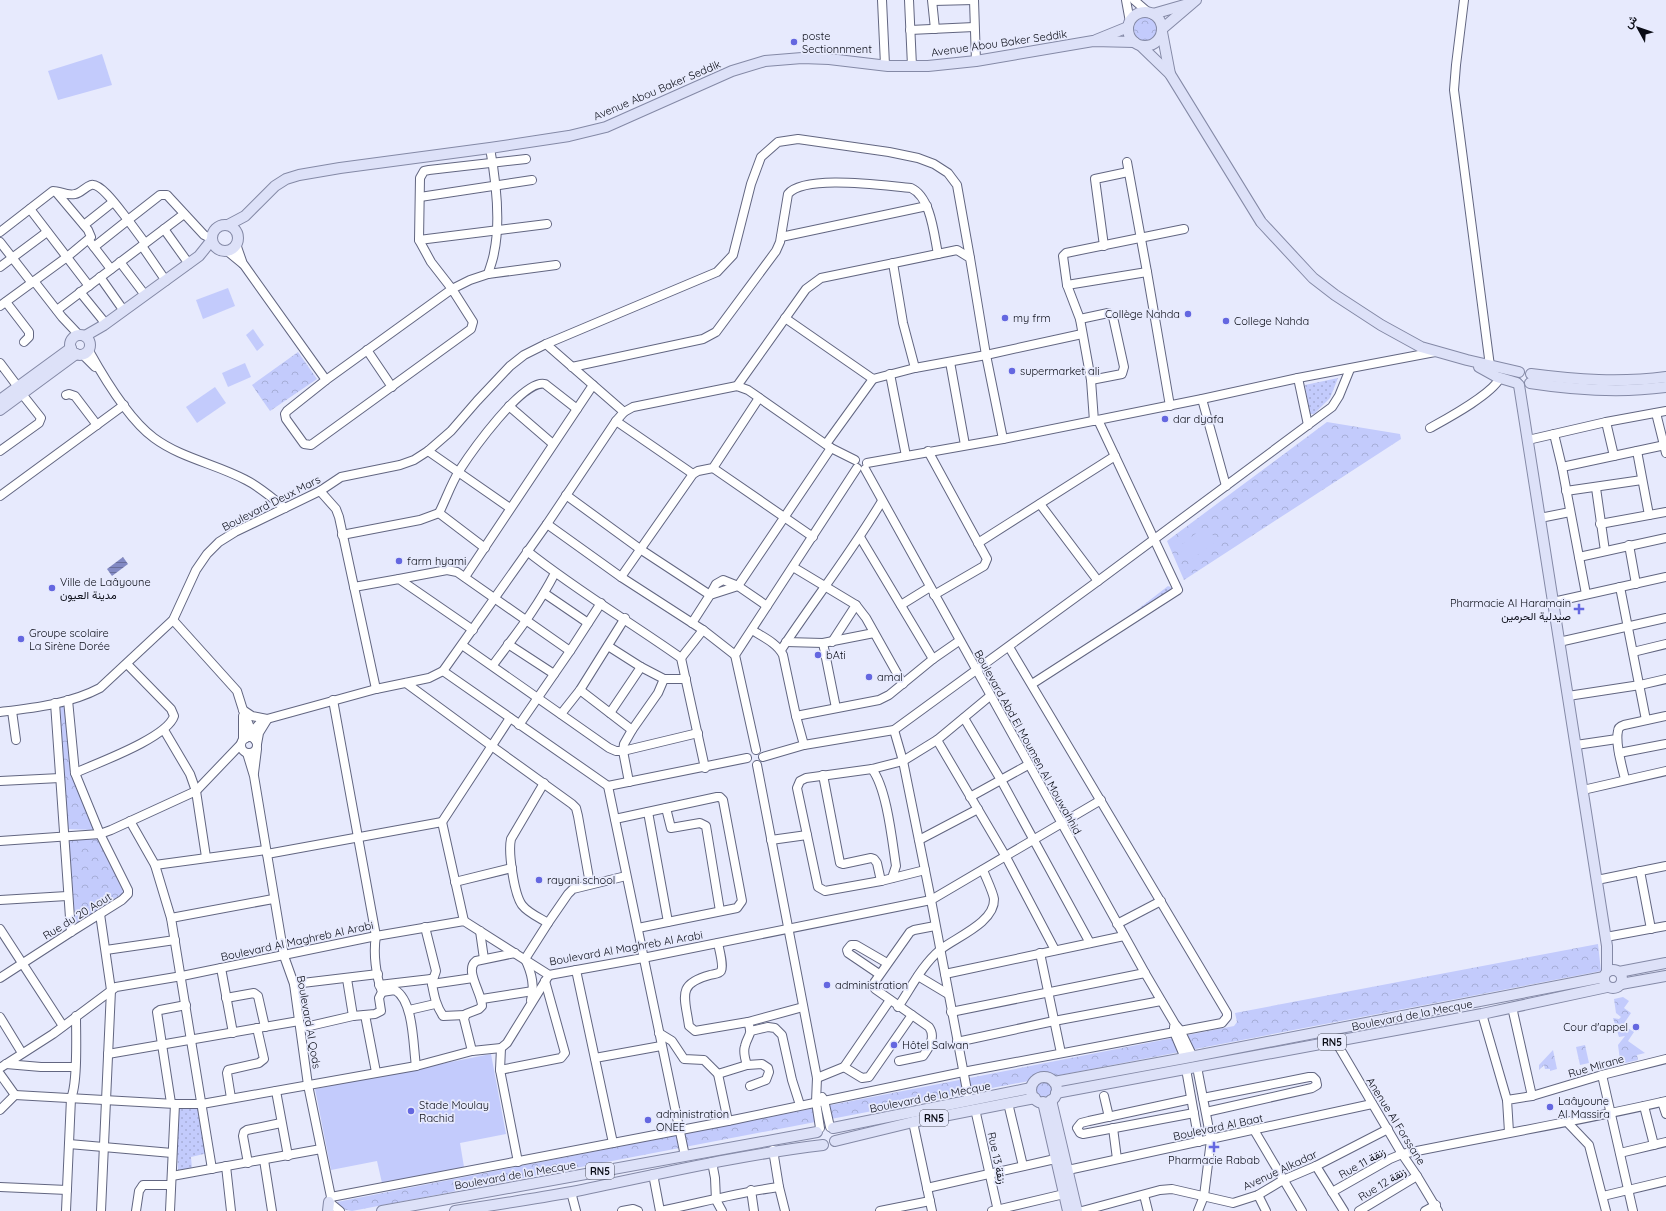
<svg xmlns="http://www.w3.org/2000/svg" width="1666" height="1211" font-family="Quicksand,Vazirmatn,sans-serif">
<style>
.grass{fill:url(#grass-dots)}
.park{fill:url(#park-crowns)}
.pitch{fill:#c3cbfc}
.water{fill:url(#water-rules)}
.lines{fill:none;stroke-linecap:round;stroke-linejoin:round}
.minor-casing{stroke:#626681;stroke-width:10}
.major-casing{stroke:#8489a6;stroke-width:12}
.minor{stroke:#fff;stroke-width:8}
.major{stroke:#dde1f8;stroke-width:10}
.poi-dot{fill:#6467e0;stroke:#e7eafd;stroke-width:1.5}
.labels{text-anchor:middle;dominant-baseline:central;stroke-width:3.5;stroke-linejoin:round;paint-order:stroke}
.shield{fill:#e7eafd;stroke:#4c4f5b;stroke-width:1}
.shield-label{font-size:10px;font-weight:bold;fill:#0a0c16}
.poi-label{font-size:11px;fill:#0a0c16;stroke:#e7eafd;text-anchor:start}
.street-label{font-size:11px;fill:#0a0c16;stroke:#e7eafd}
</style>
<defs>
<pattern id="grass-dots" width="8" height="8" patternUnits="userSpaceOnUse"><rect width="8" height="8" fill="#c3cbfc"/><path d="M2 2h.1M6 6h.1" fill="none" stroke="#a6add7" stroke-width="1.8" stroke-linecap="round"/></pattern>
<pattern id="park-crowns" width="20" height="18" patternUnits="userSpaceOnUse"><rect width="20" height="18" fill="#c3cbfc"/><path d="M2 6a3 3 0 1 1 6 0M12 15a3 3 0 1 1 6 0" fill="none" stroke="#a6add7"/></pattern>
<pattern id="water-rules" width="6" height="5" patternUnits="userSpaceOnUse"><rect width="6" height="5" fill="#8289c3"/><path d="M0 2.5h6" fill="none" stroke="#696e9d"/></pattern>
</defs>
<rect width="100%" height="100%" fill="#e7eafd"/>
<g class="grass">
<path d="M1338,378l-8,20 -16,16h-4l-5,-29z"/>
<path d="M1168,586l4,2 -1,2 -52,34z"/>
<path d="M175,1105l27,2 6,46 -17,4 1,12 -14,1z"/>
</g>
<g class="park">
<circle cx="1146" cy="29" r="12"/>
<path d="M298,352l19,27 -47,32 -18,-26z"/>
<path d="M1327,422l73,12 1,5 -217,141 -17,-39z"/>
<path d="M66,704l6,69 23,57 -27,-1 -2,-3 -6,-121z"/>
<path d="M97,838l26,53 -2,4 -42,27h-3l-2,-1 -6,-81z"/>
<path d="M1598,944l3,27 -1249,240 -10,-2 -5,-7 897,-176 3,-4 -2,-9z"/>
<path d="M1623,997l6,4 -5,7 7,5 -8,12 11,7 -6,9 17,12 -8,2 1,5 -13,3v-3h-5l-2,-15 7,-9 -6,1 -6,-19 6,1 2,-2 -5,-4 -2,-14z"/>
<path d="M1585,1045l4,18 -9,2 -4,-18z"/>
<path d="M1553,1050l4,19 -7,2v-2h-5l-1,-4 -5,5v-5z"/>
<circle cx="1044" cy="1090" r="9"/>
</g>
<g class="pitch">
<path d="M102,54l10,31 -54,15 -10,-29z"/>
<path d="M228,288l7,18 -32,13 -7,-19z"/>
<path d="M253,329l11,16 -7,6 -11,-16z"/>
<path d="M245,363l6,14 -23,10 -6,-14z"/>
<path d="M215,387l11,16 -29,20 -11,-16z"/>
<path d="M1206,526l11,15 -28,20 -11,-14z"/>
<path d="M491,1054l15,80 -46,9 4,24 -82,16 -5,-22 -46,9 -16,-81z"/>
</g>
<path class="water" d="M123,557l5,7 -16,12 -5,-7z"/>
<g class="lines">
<defs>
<g id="minor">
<path d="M882,0l3,65"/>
<path d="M909,0l3,66"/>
<path d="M932,0l3,29"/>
<path d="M974,0l2,61"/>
<path d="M1126,0l4,22"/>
<path d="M1134,0l15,13"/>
<path d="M1464,0l-8,65 -2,25 36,276"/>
<path d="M933,1l41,-1"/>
<path d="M910,30l64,-3"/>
<path d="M526,159l-97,11 -5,1 -4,7 -1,62 12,22 21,27 21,33 -2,7 -160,116 -7,-1 -18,-25 -1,-5 2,-3 39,-31 126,-91 18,-9 18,-6 68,-9"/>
<path d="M1127,162l20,110 23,134"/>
<path d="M420,197l112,-17"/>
<path d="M30,209l59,77"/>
<path d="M84,225l29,-23"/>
<path d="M164,229l25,35"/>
<path d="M0,232l53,-41c7,0 14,5 22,3 6,-1 10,-7 16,-9 10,-3 31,28 37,35l32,-25h7l37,40 4,2h3"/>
<path d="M781,237l146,-31"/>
<path d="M419,240l128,-16"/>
<path d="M0,242l32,41"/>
<path d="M91,243l20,26"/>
<path d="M236,244l7,20"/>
<path d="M142,246l24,35"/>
<path d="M1104,246l-9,-67 33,-7"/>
<path d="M94,247l34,-27 17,23"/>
<path d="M227,251l17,14 82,115"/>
<path d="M120,262l25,33"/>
<path d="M893,263l10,60 12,45"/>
<path d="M0,267l47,-35"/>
<path d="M488,274c2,-7 5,-14 6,-21 7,-32 2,-72 -4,-105"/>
<path d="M100,277l24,34"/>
<path d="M34,281l28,36 17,18"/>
<path d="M1067,285l80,-13"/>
<path d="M80,292l26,32"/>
<path d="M6,302l23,30v5l-5,5"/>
<path d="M0,306l67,-49 24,-20 -3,-7 -32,-38"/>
<path d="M57,310l127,-96"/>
<path d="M785,318l88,61 42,-11 71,-13 96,-21"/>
<path d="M1080,319l28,-6 5,4 11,50 -2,7 -31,6"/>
<path d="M546,344l78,68"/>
<path d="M367,350l25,37"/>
<path d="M89,351c15,27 39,68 65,87 27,20 62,26 92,42 14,7 26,18 39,28"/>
<path d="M83,355l12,12"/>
<path d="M950,362l15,83"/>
<path d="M0,363l18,24"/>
<path d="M572,367l131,-28 13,-7 60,-81 4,-9 8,-48c17,-20 97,-8 123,-6 20,9 23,47 27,66"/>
<path d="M890,374l16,82"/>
<path d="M1298,378l10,47"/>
<path d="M737,386l69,-97 15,-11 136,-28 13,8 16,97 17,84"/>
<path d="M66,395l3,-1 6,2 22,29"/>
<path d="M1202,399l24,87"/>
<path d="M509,406l44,38"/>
<path d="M1656,413l10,40"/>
<path d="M616,421l77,53"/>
<path d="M1094,421l-3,-41 -11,-61 -13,-34 -4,-29 3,-3 118,-24"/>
<path d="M1606,422l8,34"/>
<path d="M1430,428c18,-10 61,-33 70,-50"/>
<path d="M1554,434l8,33 24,127"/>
<path d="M1528,440l78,-18 60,-11"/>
<path d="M826,444l47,-65"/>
<path d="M0,451l39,-28 2,-5 -19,-24"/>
<path d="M428,451l82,57"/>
<path d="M928,451l59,108 -3,7 -50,29"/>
<path d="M1637,451l12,64"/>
<path d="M867,463l136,-24 199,-40 96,-21 137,-26"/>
<path d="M1562,467l103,-22"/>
<path d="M713,468l100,69"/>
<path d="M865,469l280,504 30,51 5,6 13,27"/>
<path d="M1596,488l9,63"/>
<path d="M320,491l16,18 3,8 37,172"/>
<path d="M1566,491l76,-11"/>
<path d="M566,495l74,54 70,46 6,-11 7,-4 15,6 29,20"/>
<path d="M0,496l124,-91"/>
<path d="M1040,504l58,77"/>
<path d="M439,513c7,-14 12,-29 20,-42 11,-17 64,-93 86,-87l32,25"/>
<path d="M1540,518l30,-6"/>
<path d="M547,524l74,53 82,53 32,25"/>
<path d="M1600,524l66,-12"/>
<path d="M342,535l78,-15 19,-7 46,35"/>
<path d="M860,537l73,122"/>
<path d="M978,543l137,-87"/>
<path d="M1629,545l7,39"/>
<path d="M527,551c49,39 103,71 154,107l24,110"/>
<path d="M1579,557l87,-19"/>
<path d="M793,567l63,38 10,13 37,66"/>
<path d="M465,577l128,-192"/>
<path d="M621,577l72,-103 5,-3 15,-3 46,-70"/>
<path d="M399,579l48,-9 10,2 113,79"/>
<path d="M354,587l45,-8 74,51"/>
<path d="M1620,587l26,133"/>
<path d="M544,593l44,30"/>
<path d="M1553,602l113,-25"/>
<path d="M901,605l29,-18"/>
<path d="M173,620l64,71 6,19 12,30"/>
<path d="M692,623l18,-28 28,-9 93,-138"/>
<path d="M752,630c11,7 25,13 31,25l13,61 8,29"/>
<path d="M786,642l37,1 51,-10"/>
<path d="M832,642l24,-37"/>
<path d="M1559,642l107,-24"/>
<path d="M823,643l13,65"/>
<path d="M508,644l46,30"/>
<path d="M462,645l147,103 7,3h7l75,-18"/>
<path d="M608,646l33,21 23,12h22"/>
<path d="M781,650c33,-50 70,-97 101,-149"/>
<path d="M1633,652l33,-8"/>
<path d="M681,658l22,-28"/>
<path d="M493,665c23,-31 44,-57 62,-92"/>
<path d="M443,671l165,115 77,370"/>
<path d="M406,683l87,64 79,57 4,4 2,8 12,68"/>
<path d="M1032,684l146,-94 -80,-170"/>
<path d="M580,690l52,40"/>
<path d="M990,696l-53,44 69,117 49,93"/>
<path d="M1568,696l72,-11 26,-6"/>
<path d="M333,700l43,236c-3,17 0,40 6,56l-3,6 2,13 -6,3 -22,2 -6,-37"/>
<path d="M55,703l16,229"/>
<path d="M243,710l9,6 15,3"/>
<path d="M12,711l4,29"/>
<path d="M0,712c33,-4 70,-8 100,-24l73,-68 23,-50 11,-16 12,-12 16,-10 85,-41 21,-14 59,-12 14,-5 14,-9 23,-20 26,-30 33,-35 14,-11 22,-11 171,-72 16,-17 18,-71 10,-27 17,-15 20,-3 91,13 29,6 16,6 14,9 9,12 13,73"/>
<path d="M610,713l31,-46"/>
<path d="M561,714l19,-24 45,-72"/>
<path d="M243,716v24"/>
<path d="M796,716l83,-16 10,-5 44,-36 26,-18"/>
<path d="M964,718l37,62 89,163"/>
<path d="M519,725l51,-74 31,-48"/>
<path d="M164,730l26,44 6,17 10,66"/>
<path d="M894,730l9,31 28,139 38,201"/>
<circle cx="249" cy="745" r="8"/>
<path d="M246,738l15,-16 6,-3 109,-30 53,-11 14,-7 104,-147 69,-103 8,-9 9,-5 104,-21 11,4 83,58 24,12"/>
<path d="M257,744l2,-11 8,-13"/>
<path d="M1576,745l41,-6"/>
<path d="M756,750l-21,-95 122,-187"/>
<path d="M247,753l7,23 30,180 10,28 14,101 23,112 -1,4"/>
<path d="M1619,753l47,-9"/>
<path d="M763,757l41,-12 90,-15 204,-149 234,-174 7,-11 11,-27"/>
<path d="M757,765l60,313 -1,24 4,26"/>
<path d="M872,769c15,20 20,71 24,97l-4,12"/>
<path d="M75,773c22,-10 92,-35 99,-57l-3,-7 -44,-45"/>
<path d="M254,773l3,-24"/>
<path d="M823,775l17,88 3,1 28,-6 3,1 3,4 4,18"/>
<path d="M1625,779c-3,-13 -10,-35 -7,-48 0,-3 3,-5 6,-6l42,-9"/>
<path d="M0,781l60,-3"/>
<path d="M629,782l-6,-31 1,-7 8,-14 26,-37 6,-14"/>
<path d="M544,783l-33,56c-3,13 3,55 11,66 6,8 18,13 26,18"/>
<path d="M608,786l139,-28"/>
<path d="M1583,790l83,-19"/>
<path d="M970,797l58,-32"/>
<path d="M666,808l5,20 29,-5 6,3 14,85"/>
<path d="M648,812l20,110"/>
<path d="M615,819l102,-22h3l3,3 19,101 -5,7 -99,20"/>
<path d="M130,821l25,44 16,53 41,251"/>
<path d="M442,822l68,-104"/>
<path d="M771,840l36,-5"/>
<path d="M919,840l59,-31"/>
<path d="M0,841l100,-7 11,-4 85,-39 45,-47"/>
<path d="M267,854l175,-32 22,99"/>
<path d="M155,865l111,-15"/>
<path d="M925,870l-44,11 -56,10 -7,-4 -21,-99 3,-7 6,-3 66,-9 31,-8 34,-21"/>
<path d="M1640,871l11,58"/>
<path d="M1597,880l69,-14"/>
<path d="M455,882l57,-14"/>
<path d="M0,900l67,-4"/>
<path d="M100,914l11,76 -10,221"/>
<path d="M171,918l102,-19"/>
<path d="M1117,924l44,-23"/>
<path d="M0,929l63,97"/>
<path d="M480,931l4,28"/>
<path d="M1606,937l60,-11"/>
<path d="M106,950l69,-10"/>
<path d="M1040,953l21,100"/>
<path d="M221,968l12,65"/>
<path d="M576,970l37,173"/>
<path d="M879,974l-31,-21 -1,-3 4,-5h5l31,18"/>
<path d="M945,974l179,-38"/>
<path d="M918,976l30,18"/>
<path d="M0,978l71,-46 51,-32 6,-6v-4l-28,-56 -25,-61 -7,-73"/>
<path d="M431,979c3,15 4,25 12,37l22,-1"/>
<path d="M294,984l84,-10"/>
<path d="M432,984l41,-6"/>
<path d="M379,985l52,-6 3,-2 2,-6 -11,-44"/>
<path d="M382,992l13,-2c19,11 18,56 21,76"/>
<path d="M226,998l28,-5 4,3 7,31"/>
<path d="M482,999l51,-8"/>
<path d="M531,1000c4,-14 1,-27 -6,-41l23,-36 20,-29 5,-5 53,-13"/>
<path d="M898,1007c13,-19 24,-42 42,-57 14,-12 55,-27 54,-51 -1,-7 -8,-21 -11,-29"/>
<path d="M1512,1007l20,89"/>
<path d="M409,1010l26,-6"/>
<path d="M951,1012l194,-39"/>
<path d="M1482,1014l25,86"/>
<path d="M365,1015l11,57"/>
<path d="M0,1017l22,36"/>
<path d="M748,1022l55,-15"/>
<path d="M1174,1027v5l11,26"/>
<path d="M301,1028l52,-12"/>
<path d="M751,1031l17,-4 7,1 7,7 10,45 8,25"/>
<path d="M659,1033l13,8 12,18 20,1 14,14 10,47"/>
<path d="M957,1042l97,-21 107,-20"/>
<path d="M1336,1042l66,112 15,22 21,35"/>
<path d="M501,1048l-1,22 18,92"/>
<path d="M472,1051l-8,-32 2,-5 13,-5 3,-3c0,-13 -18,-36 -6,-45l39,-8"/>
<path d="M108,1054l191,-33"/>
<path d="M595,1058l66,-12"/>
<path d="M899,1061l24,-5c6,-8 13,-19 6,-29l-54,-38 -1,-6 36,-51 4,-2 21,-4"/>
<path d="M6,1064l35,3h34"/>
<path d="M747,1065l15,-1 6,4 1,4 -3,8 -16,6"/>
<path d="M844,1067l18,11 7,-1 43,-62"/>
<path d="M1197,1067l14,73 -7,56 -6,15"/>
<path d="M0,1068l53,-34 63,-47 66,-11 194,-40 88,-15 85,54 94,-17 288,-58 170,-100"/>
<path d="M1186,1069l13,73"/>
<path d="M500,1070l61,-12 4,-5 -20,-72"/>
<path d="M0,1074l15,21"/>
<path d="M718,1074l29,-9c-2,-6 -4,-13 -2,-19 3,-12 8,-10 3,-24l-53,9 -6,-5c-4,-29 -13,-42 21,-51 4,-1 9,-1 11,-4 3,-5 -2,-22 -3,-28"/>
<path d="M1602,1075l31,136"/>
<path d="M817,1078l27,-11 46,-67"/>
<path d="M276,1091l12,65"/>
<path d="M15,1095l160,9h27l214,-38 56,-15 29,-3 6,-5 42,-68"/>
<path d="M1104,1096l5,21"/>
<path d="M822,1097l2,3 6,27"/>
<path d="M231,1098l-4,-25 1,-3 31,-7 5,-4 -7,-31"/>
<path d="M1203,1098l106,-21h4l3,3 1,5 -5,3 -106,24"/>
<path d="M1191,1099l-102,22 -8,2 -4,5 3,5 3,1 111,-21"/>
<path d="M1662,1102l4,12"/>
<path d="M171,1103l-14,-91 3,-2 26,-5"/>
<path d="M1008,1103l15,63"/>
<path d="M1644,1106l10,39"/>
<path d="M975,1109l23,102"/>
<path d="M0,1110l15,-15"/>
<path d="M913,1122l19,89"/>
<path d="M1568,1123l21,22 17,66"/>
<path d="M1113,1128l4,31"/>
<path d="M1254,1130l48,81"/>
<path d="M1509,1132l-2,-32 25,-4 70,-21 64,-16"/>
<path d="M69,1144l103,9"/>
<path d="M773,1150l6,37 6,24"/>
<path d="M1620,1153l46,-11"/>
<path d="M264,1160l8,51"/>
<path d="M712,1162l3,16 1,22 6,11"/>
<path d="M248,1163l-5,-27 1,-4 3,-2 34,-7"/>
<path d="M226,1166l5,45"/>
<path d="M1316,1166l28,45"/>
<path d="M1068,1170l304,-66"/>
<path d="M653,1174l7,37"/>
<path d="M172,1176l149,-27"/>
<path d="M0,1187l67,3"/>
<path d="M927,1188l128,-29"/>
<path d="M751,1190l3,21"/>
<path d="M571,1192l5,19"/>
<path d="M1332,1192l58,-33 12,-5c88,-18 177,-33 264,-53"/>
<path d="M1144,1195l4,16"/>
<path d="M1258,1195l8,16"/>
<path d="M1603,1196l63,-15"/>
<path d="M331,1197l397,-76 235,-49 259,-49 5,-6v-4l-218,-366"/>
<path d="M329,1202l11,9"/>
<path d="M66,1211l5,-113c7,-15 5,-63 5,-82"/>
<path d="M136,1211l3,-20 4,-6h28"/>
<path d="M170,1211l5,-107"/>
<path d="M622,1211l11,-2 5,2"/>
<path d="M660,1211c40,-8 79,-19 119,-24"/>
<path d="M880,1211l50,-10"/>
<path d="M992,1211l72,-17"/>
<path d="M1082,1211l78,-21 12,-1 61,14 25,-8 25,-15 33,-14 72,-37"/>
<path d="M1359,1211l58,-35"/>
<path d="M1425,1211l11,-6"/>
</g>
<g id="major">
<circle cx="1145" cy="29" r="17"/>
<path d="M1153,14l35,-10"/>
<path d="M1162,29l34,-29"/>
<path d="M1162,32l8,42"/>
<path d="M1096,40l32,-13"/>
<path d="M1141,46l29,28 91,148 52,56 22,17 46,30 40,22 46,13 52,12"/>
<circle cx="225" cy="238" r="13"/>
<path d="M228,225l17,-9 30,-30 11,-7 13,-4 41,-7 150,-20 79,-12 37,-9 126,-56 33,-10 37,-3 27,1 59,7h40l48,-5 117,-20 41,1"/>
<circle cx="80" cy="345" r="10"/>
<path d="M85,336l19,-11 95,-69 12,-15"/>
<path d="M1479,367l18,10 20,6"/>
<path d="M1531,374c46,6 89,9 135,3"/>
<path d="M1530,383c45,7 91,10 136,4"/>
<path d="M1519,385l88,561v26"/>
<path d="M0,400l71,-52"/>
<path d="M0,410l76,-56"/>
<circle cx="1613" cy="979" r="9"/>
<path d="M1619,972l47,-9"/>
<path d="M1621,984l45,-8"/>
<circle cx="1044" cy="1090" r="13"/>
<path d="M1054,1082l131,-24 419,-81"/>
<path d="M1056,1093l426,-79 125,-27"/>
<path d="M1051,1100l26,111"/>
<path d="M1043,1102l25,109"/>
<path d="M833,1128l198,-40"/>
<path d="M835,1141l78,-19 122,-24"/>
<path d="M328,1211l1,-9"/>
<path d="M382,1211l435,-79"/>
<path d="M455,1211c39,-6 78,-12 117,-19 84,-17 166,-37 251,-47"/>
</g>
</defs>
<use href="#minor" class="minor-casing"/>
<use href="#major" class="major-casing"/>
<use href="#minor" class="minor"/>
<use href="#major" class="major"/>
</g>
<g class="poi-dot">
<circle cx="794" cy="42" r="4"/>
<circle cx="1188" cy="314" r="4"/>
<circle cx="1005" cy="318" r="4"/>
<circle cx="1226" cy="321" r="4"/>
<circle cx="1012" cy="371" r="4"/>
<circle cx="1165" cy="419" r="4"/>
<circle cx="399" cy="561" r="4"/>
<circle cx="52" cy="588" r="4"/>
<path d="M1577 603h4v4h4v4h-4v4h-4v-4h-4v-4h4z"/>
<circle cx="21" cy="639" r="4"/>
<circle cx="818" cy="655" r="4"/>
<circle cx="869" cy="677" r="4"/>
<circle cx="539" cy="880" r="4"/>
<circle cx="827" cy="985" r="4"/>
<circle cx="1636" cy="1027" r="4"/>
<circle cx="894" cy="1045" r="4"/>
<circle cx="1550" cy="1107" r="4"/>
<circle cx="411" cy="1111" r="4"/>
<circle cx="648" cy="1120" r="4"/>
<path d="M1212 1141h4v4h4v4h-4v4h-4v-4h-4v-4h4z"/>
</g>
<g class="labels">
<g class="shield">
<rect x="1318" y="1034" width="28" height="16" rx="3"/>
<rect x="920" y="1110" width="28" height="16" rx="3"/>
<rect x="586" y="1163" width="28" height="16" rx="3"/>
</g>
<g class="shield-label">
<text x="1332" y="1042">RN5</text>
<text x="934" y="1118">RN5</text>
<text x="600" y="1171">RN5</text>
</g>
<g class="poi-label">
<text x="802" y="36">poste<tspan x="802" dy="13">Sectionnment</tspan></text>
<text x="1180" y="314" text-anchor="end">Collège Nahda</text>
<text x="1013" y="318">my frm</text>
<text x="1234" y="321">College Nahda</text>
<text x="1020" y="371">supermarket ali</text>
<text x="1173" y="419">dar dyafa</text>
<text x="407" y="561">farm hyami</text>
<text x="60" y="582">Ville de Laâyoune<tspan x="60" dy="13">مدينة العيون</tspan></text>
<text x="1571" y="603" text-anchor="end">Pharmacie Al Haramain<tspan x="1571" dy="13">صيدلية الحرمين</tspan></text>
<text x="29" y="633">Groupe scolaire<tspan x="29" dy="13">La Sirène Dorée</tspan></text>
<text x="826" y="655">bAti</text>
<text x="877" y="677">amal</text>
<text x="547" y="880">rayani school</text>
<text x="835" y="985">administration</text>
<text x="1628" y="1027" text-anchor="end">Cour d'appel</text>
<text x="902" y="1045">Hôtel Salwan</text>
<text x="1558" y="1101">Laâyoune<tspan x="1558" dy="13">Al Massira</tspan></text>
<text x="419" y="1105">Stade Moulay<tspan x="419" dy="13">Rachid</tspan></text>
<text x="656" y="1114">administration<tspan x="656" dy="13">ONEE</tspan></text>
<text x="1214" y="1160" text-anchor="middle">Pharmacie Rabab</text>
</g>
<g class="street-label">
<text transform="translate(999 43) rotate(-8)">Avenue Abou Baker Seddik</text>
<text transform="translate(657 90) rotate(-23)">Avenue Abou Baker Seddik</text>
<text transform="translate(271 503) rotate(-27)">Boulevard Deux Mars</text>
<text transform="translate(1028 742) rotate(61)">Boulevard Abd El Moumen Al Mouwahhid</text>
<text transform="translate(77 916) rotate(-32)">Rue du 20 Aout</text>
<text transform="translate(297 941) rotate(-12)">Boulevard Al Maghreb Al Arabi</text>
<text transform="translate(626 948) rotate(-10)">Boulevard Al Maghreb Al Arabi</text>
<text transform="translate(1412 1015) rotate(-11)">Boulevard de la Mecque</text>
<text transform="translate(309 1022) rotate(80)">Boulevard Al Qods</text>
<text transform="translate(1596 1066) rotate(-16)">Rue Mirane</text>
<text transform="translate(930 1097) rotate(-11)">Boulevard de la Mecque</text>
<text transform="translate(1396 1121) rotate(58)">Anenue Al Forssane</text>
<text transform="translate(1218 1127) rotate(-12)">Boulevard Al Baat</text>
<text transform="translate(997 1158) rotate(78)">Rue 13 زنقة</text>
<text transform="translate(1362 1163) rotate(-29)">Rue 11 زنقة</text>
<text transform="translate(1280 1170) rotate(-25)">Avenue Alkadar</text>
<text transform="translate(515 1175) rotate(-10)">Boulevard de la Mecque</text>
<text transform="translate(1382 1184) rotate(-31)">Rue 12 زنقة</text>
</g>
</g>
<g transform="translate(1638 28) rotate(310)" stroke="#e7eafd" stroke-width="3" paint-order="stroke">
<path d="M0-3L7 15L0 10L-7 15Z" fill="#0a0c16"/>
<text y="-6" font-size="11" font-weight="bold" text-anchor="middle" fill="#0a0c16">ش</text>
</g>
</svg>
